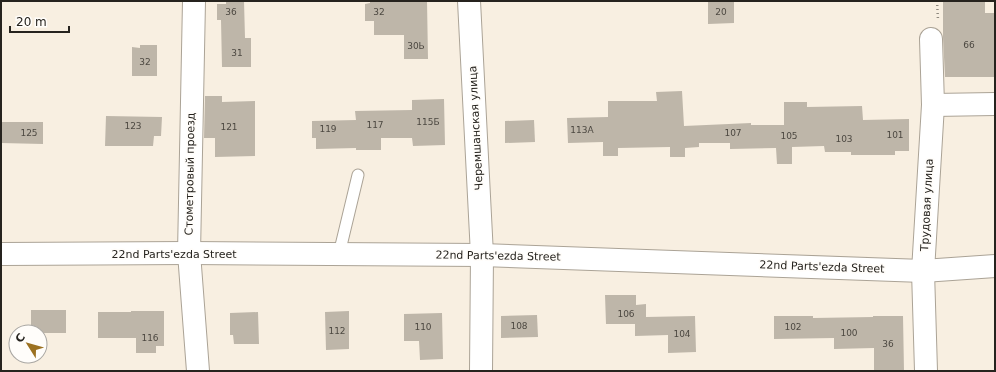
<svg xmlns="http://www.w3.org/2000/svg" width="996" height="372" font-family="'DejaVu Sans',sans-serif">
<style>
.building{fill:#beb6a9}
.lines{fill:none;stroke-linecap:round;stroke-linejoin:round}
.lane-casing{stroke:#aba396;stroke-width:13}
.street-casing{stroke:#aba396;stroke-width:24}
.path{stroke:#8e887e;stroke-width:2.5;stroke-dasharray:1 3;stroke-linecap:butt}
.lane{stroke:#fff;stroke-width:11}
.street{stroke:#fff;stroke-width:22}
.labels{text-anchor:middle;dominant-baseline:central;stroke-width:3.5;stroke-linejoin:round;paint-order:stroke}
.number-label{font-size:9px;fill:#4c4841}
.street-label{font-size:11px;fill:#26231e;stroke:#fffdfa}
</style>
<rect width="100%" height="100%" fill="#f8efe1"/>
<g class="building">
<path d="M226,1h18l1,37h6v29h-29l-1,-47h-4v-16h9z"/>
<path d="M370,1h57l1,58h-24v-24h-30v-14h-9v-17l5,-1z"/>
<path d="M708,1h26v22l-26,1z"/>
<path d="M943,1h42v12h10v64h-50l-2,-40z"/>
<path d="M140,45h17v31h-25v-29l8,1z"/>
<path d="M682,91l2,35 67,-3v2h33v-23h23v5l55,-1 1,14 46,-1v32h-14v4h-44v-3h-26l-1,-6 -32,1v17h-15l-1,-16 -46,1v-6h-31v4l-14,1v9h-15v-10l-52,1v8h-15v-14l-35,1 -1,-25 41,-1v-16h49l-1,-9z"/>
<path d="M205,96h17v6l33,-1v55l-40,1v-19h-11z"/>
<path d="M444,99l1,46 -32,1 -1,-8h-31v12h-25v-2l-40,1v-11h-4v-17l44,-1 -1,-9 57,-1v-10z"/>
<path d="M106,116l56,1 -1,19h-7l-1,10h-48z"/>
<path d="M534,120l1,22 -30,1v-22z"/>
<path d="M1,122h42v22l-42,-1z"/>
<path d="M605,295h31v10l10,-1v13l49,-1 1,36 -28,1v-18l-33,1v-12h-29z"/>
<path d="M31,310h35v23h-26v-1h-9z"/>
<path d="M131,311h33v35h-8v7h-20v-15h-38v-26h33z"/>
<path d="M349,311v38l-23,1 -1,-38z"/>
<path d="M258,312l1,32h-25l-1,-9h-3v-22z"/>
<path d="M442,313l1,46 -23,1 -1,-19h-15v-27z"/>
<path d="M537,315l1,22 -37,1v-22z"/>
<path d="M774,316h39v2l60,-1v-1h30l1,55h-30v-23l-40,1v-11l-60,1z"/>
</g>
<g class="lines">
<defs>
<path id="lane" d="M339,254l19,-79"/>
<g id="street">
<path d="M194,1l-5,252 9,118"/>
<path d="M469,1l13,254 -1,116"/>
<path d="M933,105l62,-1"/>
<path d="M1,254l188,-1 293,2 441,16 72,-5"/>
<path d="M926,371l-3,-100 10,-166 -2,-66"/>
</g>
</defs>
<use href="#lane" class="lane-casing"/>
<use href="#street" class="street-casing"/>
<path class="path" d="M937,1l1,19"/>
<use href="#lane" class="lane"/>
<use href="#street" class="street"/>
</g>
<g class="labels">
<g class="number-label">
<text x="231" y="12">36</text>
<text x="379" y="12">32</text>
<text x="721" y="12">20</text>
<text x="969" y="45">66</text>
<text x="416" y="46">30Ь</text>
<text x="237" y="53">31</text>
<text x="145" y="62">32</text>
<text x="428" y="122">115Б</text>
<text x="375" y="125">117</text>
<text x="133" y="126">123</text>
<text x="229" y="127">121</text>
<text x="328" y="129">119</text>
<text x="582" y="130">113А</text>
<text x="29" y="133">125</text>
<text x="733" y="133">107</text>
<text x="895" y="135">101</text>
<text x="789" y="136">105</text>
<text x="844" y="139">103</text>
<text x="626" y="314">106</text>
<text x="519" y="326">108</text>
<text x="423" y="327">110</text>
<text x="793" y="327">102</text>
<text x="337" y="331">112</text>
<text x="849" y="333">100</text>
<text x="682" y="334">104</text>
<text x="150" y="338">116</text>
<text x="888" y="344">36</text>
</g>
<g class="street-label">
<text transform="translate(476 128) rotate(-93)">Черемшанская улица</text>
<text transform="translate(190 174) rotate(-89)">Стометровый проезд</text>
<text transform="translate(927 205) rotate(-87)">Трудовая улица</text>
<text x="174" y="254">22nd Parts'ezda Street</text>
<text transform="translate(498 256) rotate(1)">22nd Parts'ezda Street</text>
<text transform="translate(822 267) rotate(2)">22nd Parts'ezda Street</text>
</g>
</g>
<rect width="996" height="372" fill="none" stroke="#26231e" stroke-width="4"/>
<g transform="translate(28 344) rotate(307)"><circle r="19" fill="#fffdfa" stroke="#a8a6a2"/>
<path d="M0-3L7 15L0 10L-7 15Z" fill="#9c7120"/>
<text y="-6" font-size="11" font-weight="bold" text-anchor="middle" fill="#26231e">С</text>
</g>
<path d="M10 26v6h59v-6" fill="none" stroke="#26231e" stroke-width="2"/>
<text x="16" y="26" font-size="12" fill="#26231e" stroke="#fffdfa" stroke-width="3" paint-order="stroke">20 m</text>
</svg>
